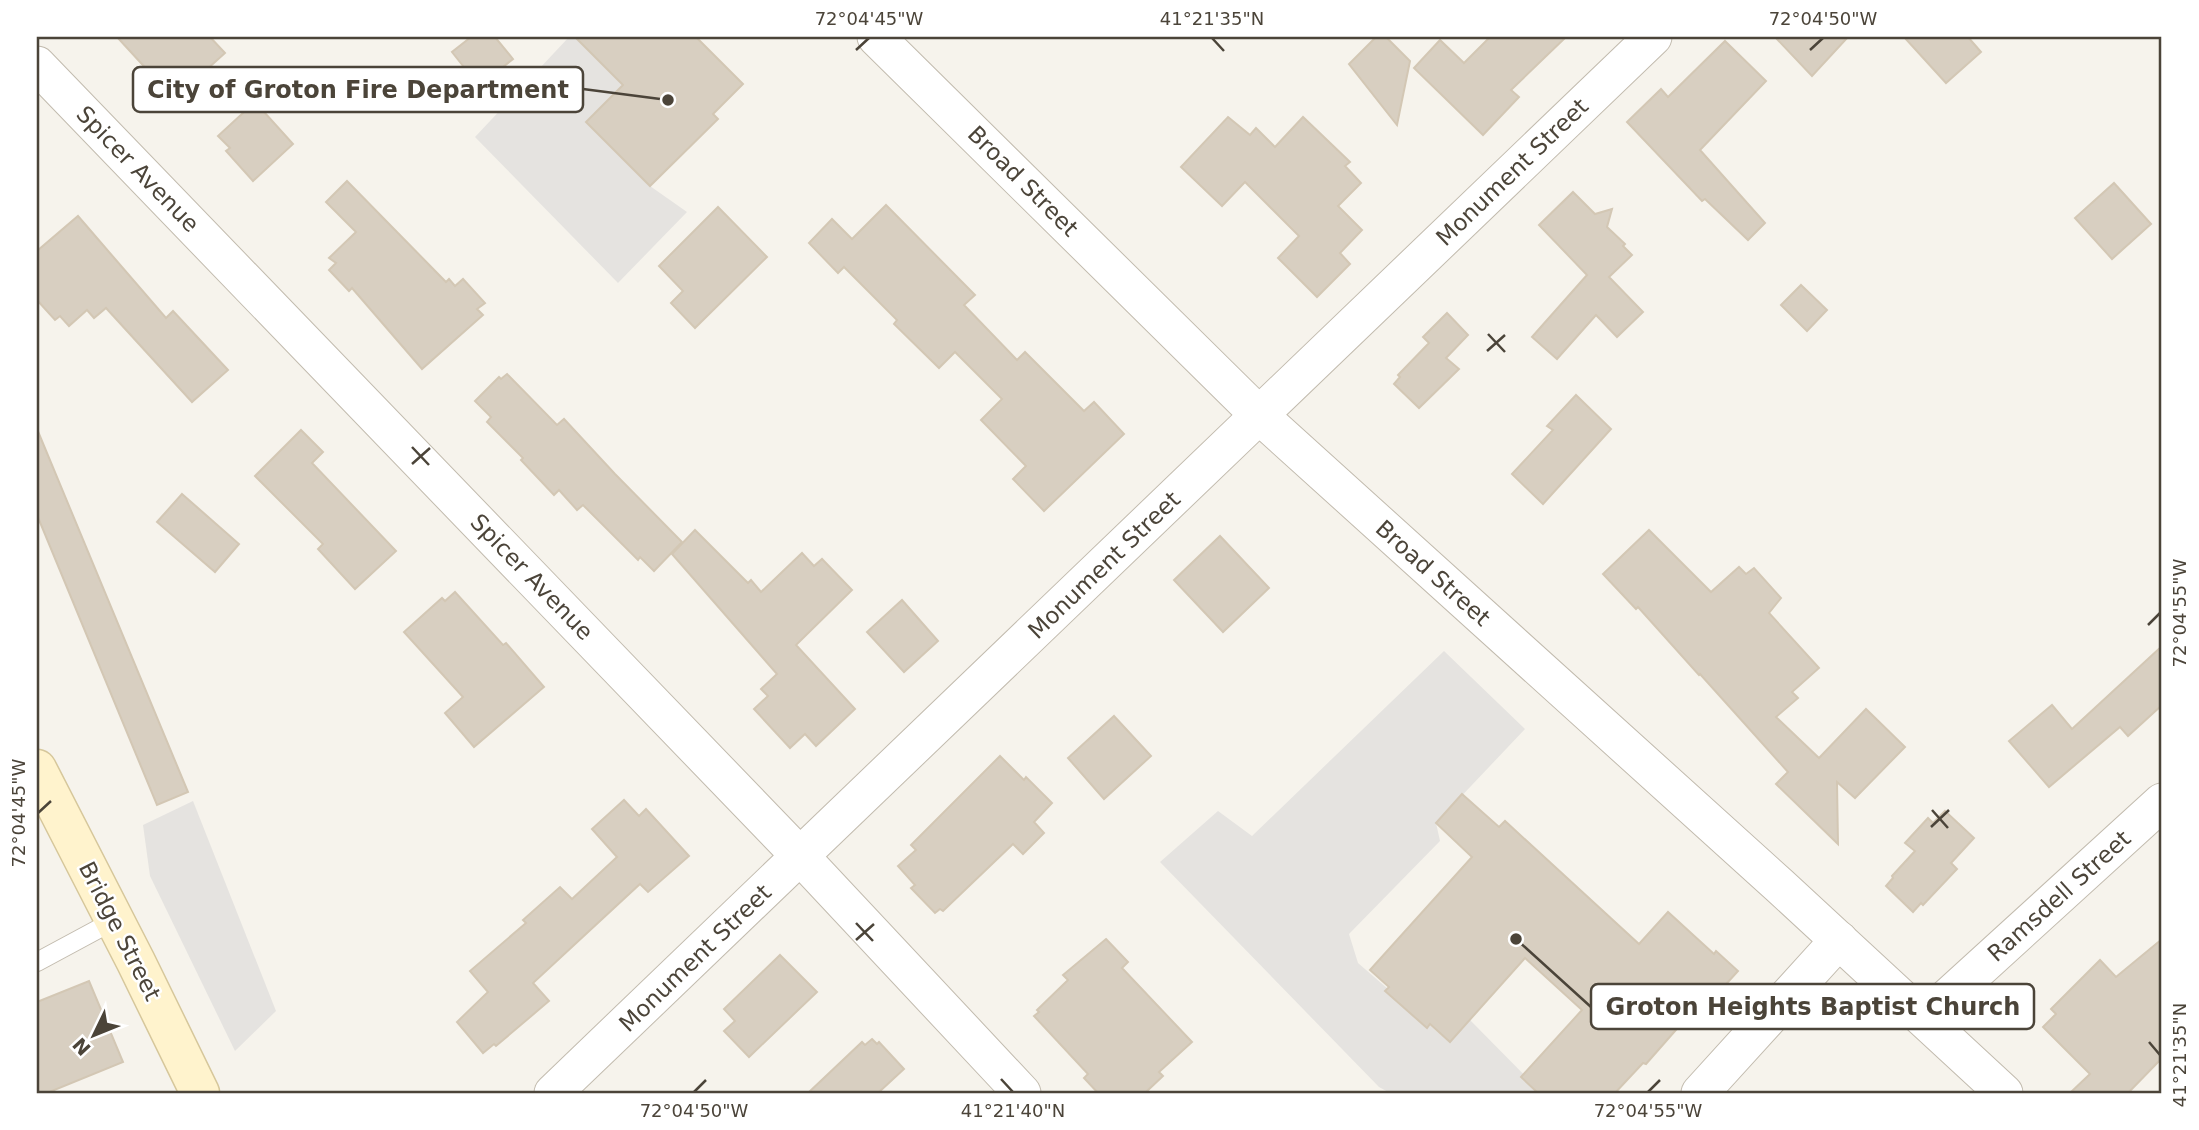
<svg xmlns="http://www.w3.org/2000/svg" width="2199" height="1130" font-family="'DejaVu Sans',sans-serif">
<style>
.parking{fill:#e5e3e0}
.building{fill:#d8cfc1;stroke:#d3c7b4;stroke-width:2}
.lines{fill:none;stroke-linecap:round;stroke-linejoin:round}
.lane-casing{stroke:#c2bbae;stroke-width:20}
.street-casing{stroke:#c2bbae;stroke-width:39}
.secondary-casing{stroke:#d6c79b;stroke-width:41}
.lane{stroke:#fff;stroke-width:18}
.street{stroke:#fff;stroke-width:37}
.secondary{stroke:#fff3cd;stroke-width:38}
.ticks{fill:none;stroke:#4b4439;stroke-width:2.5}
.labels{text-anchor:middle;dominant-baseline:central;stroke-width:5;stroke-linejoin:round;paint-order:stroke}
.street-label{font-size:23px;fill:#4b4439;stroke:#fff}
.leader{fill:none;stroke:#4b4439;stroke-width:2.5}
.callout-dot{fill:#4b4439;stroke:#fff;stroke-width:2.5}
.callout{fill:#fff;stroke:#4b4439;stroke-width:2.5}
.callout-label{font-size:24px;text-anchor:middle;font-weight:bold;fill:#4b4439}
.neatline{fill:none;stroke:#4b4439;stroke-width:2.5}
.ticks-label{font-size:18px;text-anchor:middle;fill:#4b4439}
</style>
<rect width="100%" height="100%" fill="#f6f3ec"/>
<g class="parking">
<path d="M569,37h6l48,48 -37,37 64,64 37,26 -69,71 -143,-146z"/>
<path d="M1444,651l81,78 -89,94 4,18 -91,93 9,29 91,79 21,-22 72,73h-152l-11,-6 -219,-225 58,-51 34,25z"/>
<path d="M193,801l83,210 -41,40 -85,-175 -7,-51z"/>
</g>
<g class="building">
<path d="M117,37h93l15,16 -51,46z"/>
<path d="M471,37h24l18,22 -34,27 -27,-34z"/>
<path d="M575,37h121l47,47 -30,30 5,5 -68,67 -64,-64 37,-37z"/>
<path d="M1376,37h10l24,24 -13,64 -48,-61z"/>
<path d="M1490,37h76l-55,53 8,7 -36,38 -69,-67 26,-28 24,23z"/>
<path d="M1775,37h73l-36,39z"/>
<path d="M1904,37h64l13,15 -35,31z"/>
<path d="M1725,41l41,40 -66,69 65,73 -17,17 -43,-41 -3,2 -75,-79 34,-33 7,8z"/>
<path d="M255,102l38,42 -40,37 -27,-30 4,-3 -12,-12z"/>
<path d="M1228,117l22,18 6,-7 19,19 28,-30 47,45 -5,4 16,17 -23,23 24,24 -22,23 10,11 -33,33 -39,-39 21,-22 -54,-54 -23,24 -41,-39z"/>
<path d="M347,181l99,101 3,-3 6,7 8,-7 22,24 -8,6 6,6 -61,54 -70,-81 -3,3 -20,-21 7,-7 -7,-5 27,-26 -30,-30z"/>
<path d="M2114,183l37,41 -39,35 -37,-41z"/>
<path d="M1573,192l22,22 17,-5 -5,18 18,17 -2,2 9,9 -23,22 34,35 -26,25 -21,-22 -39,44 -25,-22 55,-62 -48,-50z"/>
<path d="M886,205l89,90 -11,10 53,55 8,-8 59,59 10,-9 30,32 -80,77 -31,-32 13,-13 -45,-46 21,-21 -47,-47 -16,16 -45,-44 3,-4 -53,-53 -6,6 -29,-30 23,-24 20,20z"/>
<path d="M718,207l49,50 -72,71 -24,-25 12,-12 -24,-25z"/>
<path d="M78,216l88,102 7,-7 55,59 -36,32 -86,-94 -12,10 -7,-8 -18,16 -9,-10 -5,4 -18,-20v-49z"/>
<path d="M1801,285l26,25 -20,21 -26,-26z"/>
<path d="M1447,313l21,22 -22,23 13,11 -40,39 -25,-24 6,-7 -2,-2 31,-32 -6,-6z"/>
<path d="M507,374l50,51 7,-6 51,55 67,68 -28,29 -14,-14 -2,3 -55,-55 -6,5 -18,-20 -5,5 -33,-35 2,-2 -36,-36 4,-5 -16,-16 24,-24 2,2z"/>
<path d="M1576,395l35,34 -68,75 -31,-30 41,-44 -6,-4z"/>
<path d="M37,429l151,363 -31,13 -120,-290z"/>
<path d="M301,430l22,22 -11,11 84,88 -41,38 -37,-40 5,-5 -68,-68z"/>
<path d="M182,494l57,50 -24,28 -58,-50z"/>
<path d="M695,530l53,53 3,-3 10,12 41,-39 12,13 8,-7 30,31 -56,55 59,64 -39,37 -11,-12 -15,14 -36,-39 14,-13 -7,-7 16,-15 -105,-120z"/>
<path d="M1649,530l62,62 28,-25 7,7 8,-6 27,30 -12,15 50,55 -27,24 6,6 -22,19 43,41 47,-49 39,38 -50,51 -18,-16 1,62 -62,-60 12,-12 -88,-98 -1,1 -61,-68 -2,2 -33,-35z"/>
<path d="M1220,536l49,52 -46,44 -49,-52z"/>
<path d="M455,592l48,53 3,-2 38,44 -70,60 -29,-34 18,-16 -59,-65 38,-34 3,3z"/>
<path d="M902,600l36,41 -34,31 -37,-40z"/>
<path d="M2162,646v59l-34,31 -8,-9 -71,60 -40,-46 43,-36 20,24z"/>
<path d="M1114,716l37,40 -47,43 -36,-41z"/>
<path d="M1000,756l24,24 2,-3 26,26 -18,19 10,11 -21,21 -10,-10 -70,67 -3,-2 -5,4 -24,-25 4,-3 -17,-19 18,-16 -5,-5z"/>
<path d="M1462,794l37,33 6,-6 134,123 29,-32 46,42 2,-3 22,20 -51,56 -5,-4 -36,41 -3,-1 -28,30h-77l-17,-16 61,-67 -57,-52 -75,84 -20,-18 -3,4 -42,-37 4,-4 -19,-17 102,-113 -36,-34z"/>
<path d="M624,800l15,16 7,-7 43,47 -41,36 -8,-8 -107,99 16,18 -53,45 -2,-2 -11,9 -26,-31 31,-30 -18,-21 56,-48 -3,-3 37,-33 12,12 45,-42 -25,-28z"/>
<path d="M1945,811l29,27 -23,25 6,6 -34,36 -2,-2 -8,9 -27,-26 7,-8 -1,-2 23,-25 -10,-8 23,-25 5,5z"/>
<path d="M1106,939l22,23 -6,6 70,74 -33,30 4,4 -18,17h-47l-14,-15 4,-4 -54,-58 5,-4 -2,-2 31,-30 -5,-5z"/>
<path d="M2162,939v119l-34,35h-58l20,-19 -47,-47 13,-13 -5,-5 49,-49 16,17z"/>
<path d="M780,955l37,37 -68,65 -25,-26 11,-10 -11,-12z"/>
<path d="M89,981l34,81 -76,31h-10v-91z"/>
<path d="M872,1039l5,5 2,-2 25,27 -26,24h-70l54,-51 3,3z"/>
</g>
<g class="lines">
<defs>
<path id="lane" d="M37,962l78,-42"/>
<g id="street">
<path d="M876,37l383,378 521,471 224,207"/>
<path d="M37,65l764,792 221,236"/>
<path d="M1925,1018l237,-216"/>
<path d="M553,1093l1100,-1056"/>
<path d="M1700,1093l139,-153"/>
</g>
<path id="secondary" d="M37,769l99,193 64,131"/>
</defs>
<use href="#lane" class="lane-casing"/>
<use href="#street" class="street-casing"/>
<use href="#secondary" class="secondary-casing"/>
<use href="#lane" class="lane"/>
<use href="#street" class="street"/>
<use href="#secondary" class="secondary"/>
</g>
<path class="ticks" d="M1212,38l12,13M856,50l13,-12M1810,50l13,-12M1488,334l17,18M1487,351l18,-16M412,447l17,18M412,464l18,-16M2148,625l12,-12M1932,810l16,18M38,813l13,-12M1931,827l18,-17M856,923l17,18M856,940l18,-16M2149,1042l11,13M1001,1079l12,13M694,1092l12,-12M1648,1092l12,-12"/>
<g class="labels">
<g class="street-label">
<text transform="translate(138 169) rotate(46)">Spicer Avenue</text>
<text transform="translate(1512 172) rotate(-44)">Monument Street</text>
<text transform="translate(1023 181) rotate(45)">Broad Street</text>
<text transform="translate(1104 565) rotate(-44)">Monument Street</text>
<text transform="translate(1433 573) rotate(42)">Broad Street</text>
<text transform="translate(532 577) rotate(46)">Spicer Avenue</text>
<text transform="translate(2059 896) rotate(-42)">Ramsdell Street</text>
<text transform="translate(120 931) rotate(63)">Bridge Street</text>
<text transform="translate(695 958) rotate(-44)">Monument Street</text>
</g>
</g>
<path class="leader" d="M668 100L583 89M1516 939L1591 1007"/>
<g class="callout-dot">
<circle cx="668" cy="100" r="7"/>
<circle cx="1516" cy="939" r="7"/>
</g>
<g class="callout">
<rect x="133" y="67" width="450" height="45" rx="7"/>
<rect x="1591" y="984" width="443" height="45" rx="7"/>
</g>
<g class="callout-label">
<text x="358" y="98">City of Groton Fire Department</text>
<text x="1813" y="1015">Groton Heights Baptist Church</text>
</g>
<rect width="2199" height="1130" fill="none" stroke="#ffffff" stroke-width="77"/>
<g transform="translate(94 1035) rotate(227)" stroke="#ffffff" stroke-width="5" paint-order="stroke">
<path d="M0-5L12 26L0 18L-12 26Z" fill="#4b4439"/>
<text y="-10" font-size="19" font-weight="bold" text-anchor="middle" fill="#4b4439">N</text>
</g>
<rect x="38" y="38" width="2122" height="1054" class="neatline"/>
<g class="ticks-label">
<text x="869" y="25">72°04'45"W</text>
<text x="1212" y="25">41°21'35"N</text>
<text x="1823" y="25">72°04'50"W</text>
<text transform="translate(2180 613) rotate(-90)" y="6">72°04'55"W</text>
<text transform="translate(19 813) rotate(-90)" y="6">72°04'45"W</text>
<text transform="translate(2180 1055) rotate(-90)" y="6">41°21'35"N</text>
<text x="694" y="1117">72°04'50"W</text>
<text x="1013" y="1117">41°21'40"N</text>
<text x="1648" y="1117">72°04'55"W</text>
</g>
</svg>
